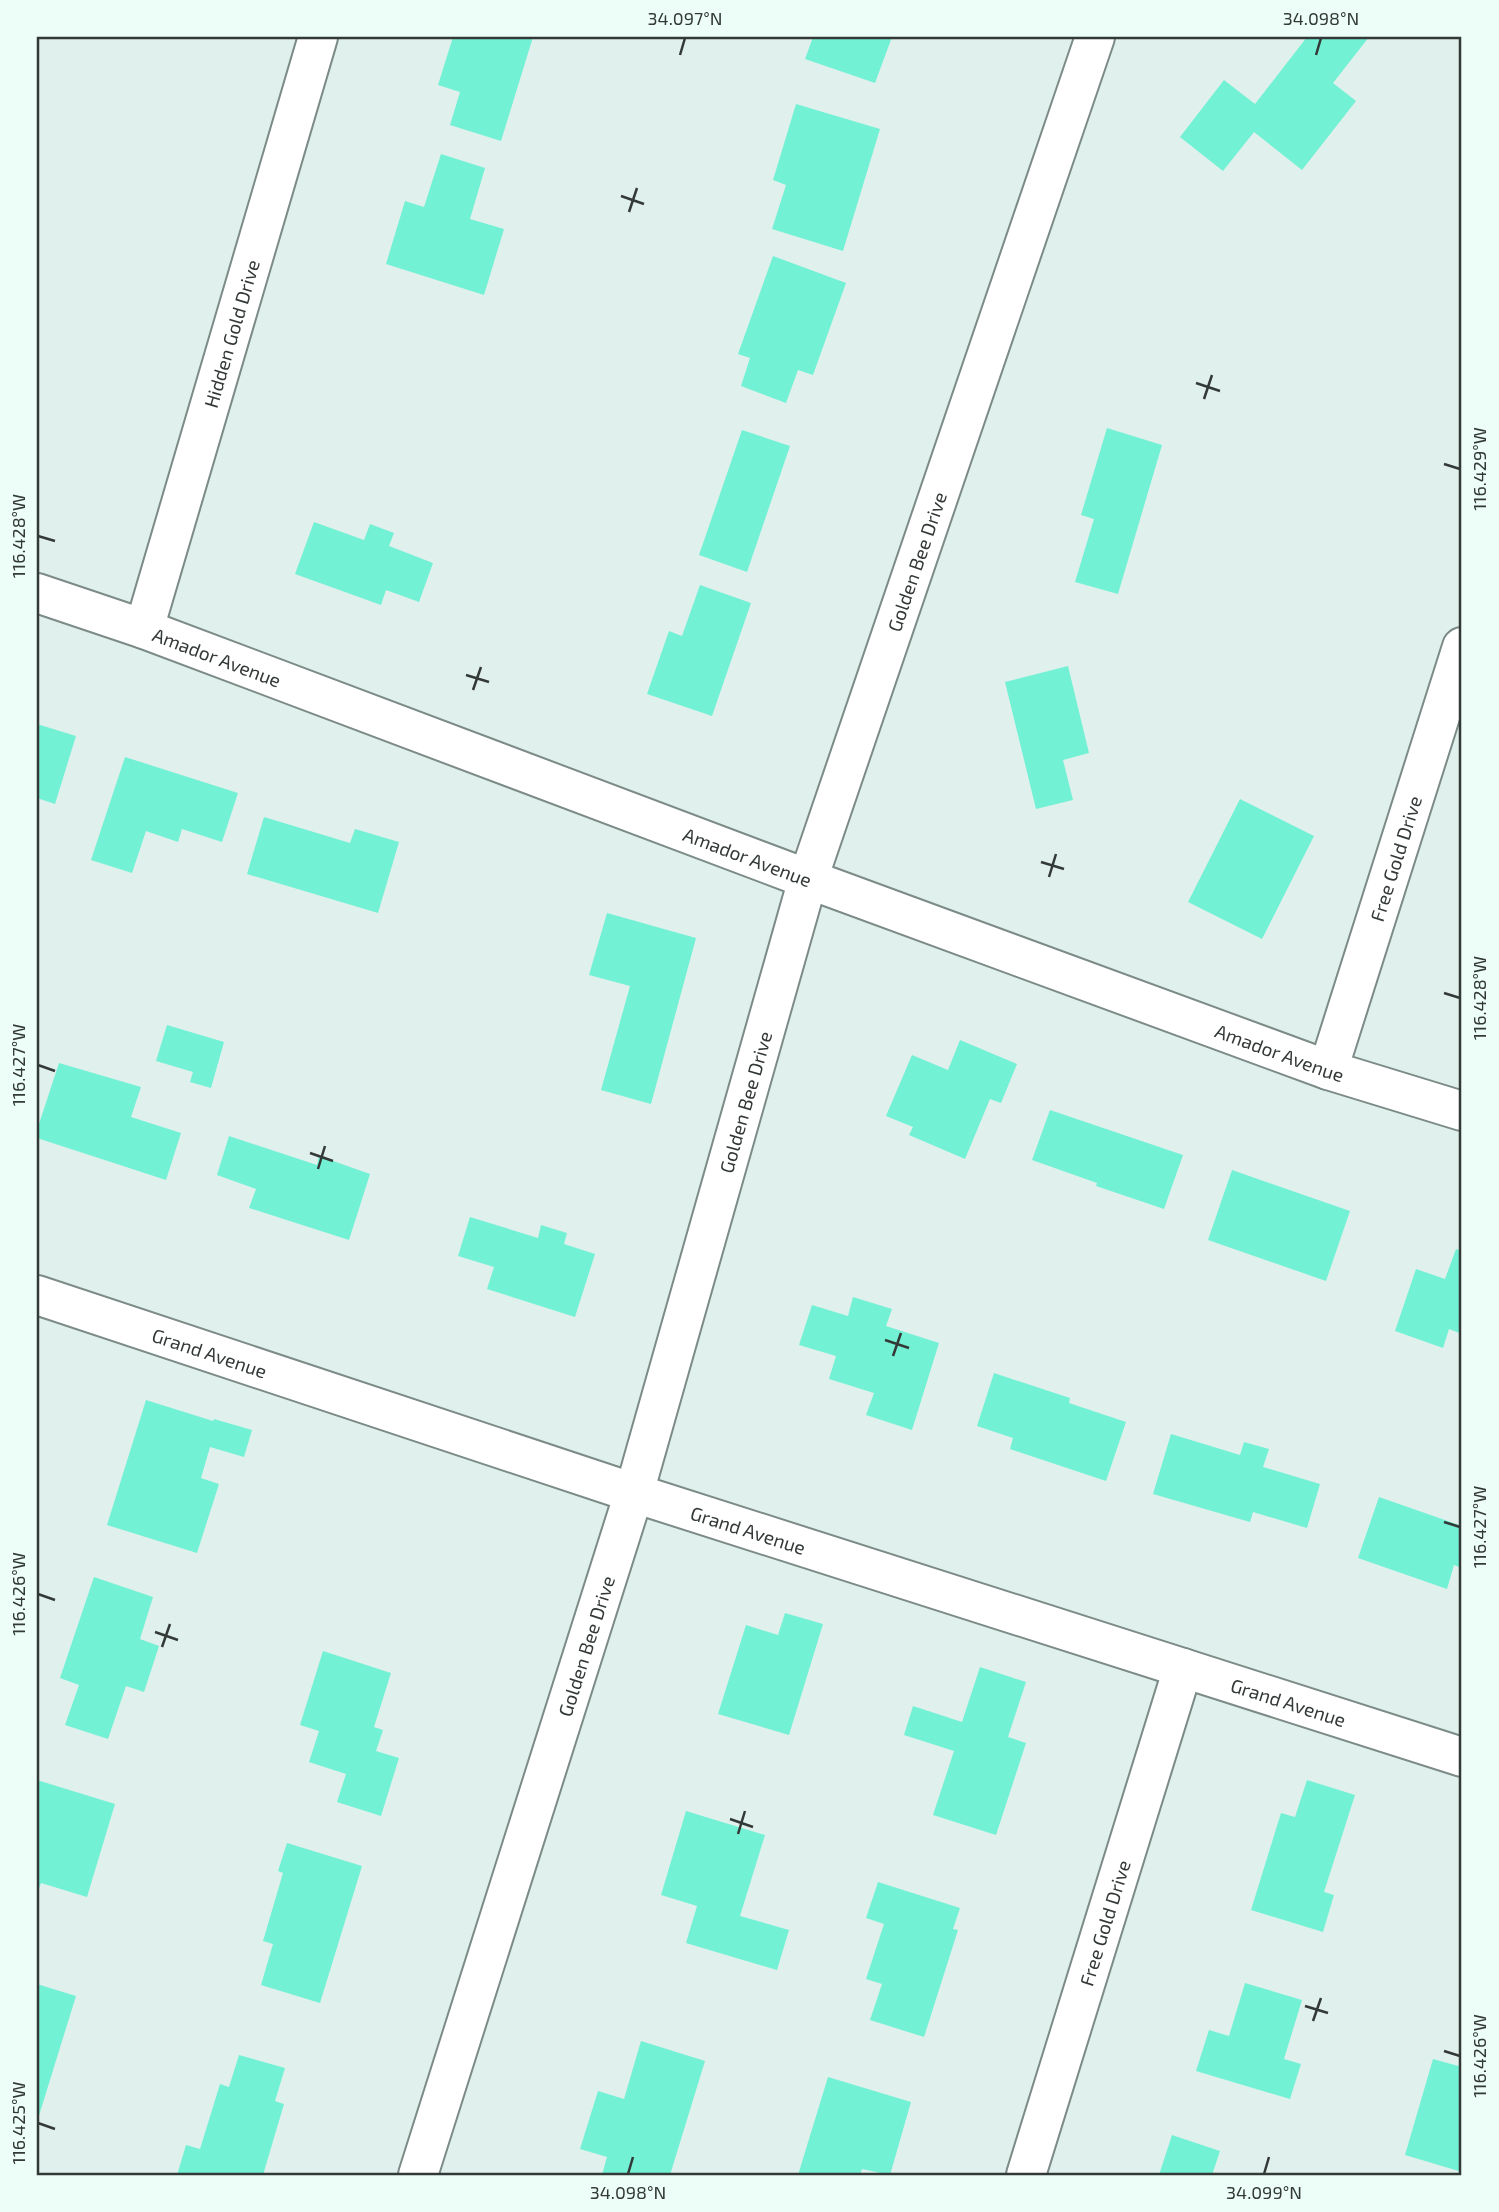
<svg xmlns="http://www.w3.org/2000/svg" width="1499" height="2212" font-family="'Exo 2',sans-serif">
<style>
.building{fill:#73f1d5}
.lines{fill:none;stroke-linecap:round;stroke-linejoin:round}
.street-casing{stroke:#7c8b87;stroke-width:42}
.street{stroke:#fff;stroke-width:38}
.ticks{fill:none;stroke:#333937;stroke-width:2.5}
.labels{text-anchor:middle;dominant-baseline:central;stroke-width:6;stroke-linejoin:round;paint-order:stroke}
.street-label{font-size:19px;fill:#333937;stroke:#edfef9}
.neatline{fill:none;stroke:#333937;stroke-width:2.5}
.ticks-label{font-size:18px;text-anchor:middle;fill:#333937}
</style>
<rect width="100%" height="100%" fill="#e0f0ec"/>
<g class="building">
<path d="M453,37h80l-32,104 -51,-16 10,-33 -22,-7z"/>
<path d="M813,37h79l-17,46 -70,-24z"/>
<path d="M1307,37h62l-36,46 23,18 -54,69 -48,-38 -31,39 -43,-34 44,-57 31,24z"/>
<path d="M796,104l84,25 -37,122 -71,-22 14,-44 -13,-5z"/>
<path d="M441,154l44,14 -15,51 34,10 -20,66 -98,-31 19,-63 19,6z"/>
<path d="M773,256l73,27 -33,92 -15,-5 -12,33 -45,-17 9,-28 -12,-4z"/>
<path d="M1107,428l55,17 -44,149 -43,-12 19,-63 -13,-4z"/>
<path d="M742,430l48,16 -43,126 -48,-17z"/>
<path d="M314,522l50,18 6,-16 24,9 -5,13 44,17 -14,39 -33,-12 -5,15 -86,-31z"/>
<path d="M700,585l51,18 -39,113 -65,-22 22,-63 13,5z"/>
<path d="M1068,666l21,87 -26,7 10,40 -37,9 -31,-127z"/>
<path d="M37,724l39,12 -21,68 -18,-6z"/>
<path d="M125,757l113,36 -16,49 -40,-13 -4,13 -32,-11 -14,42 -41,-13z"/>
<path d="M1240,799l74,37 -52,103 -74,-37z"/>
<path d="M264,817l86,26 5,-14 44,13 -21,71 -131,-39z"/>
<path d="M607,913l89,25 -45,166 -50,-14 29,-104 -41,-11z"/>
<path d="M167,1025l57,17 -13,46 -21,-6 3,-10 -37,-11z"/>
<path d="M960,1040l57,24 -16,39 -11,-4 -25,60 -56,-24 4,-8 -27,-11 26,-61 36,15z"/>
<path d="M59,1063l82,24 -10,30 50,16 -15,47 -129,-42v-8z"/>
<path d="M1050,1110l133,45 -19,54 -68,-23 1,-3 -65,-23z"/>
<path d="M229,1136l88,29 2,-9 51,18 -21,66 -100,-32 7,-19 -39,-14z"/>
<path d="M1232,1170l118,41 -24,70 -118,-41z"/>
<path d="M470,1217l68,21 3,-13 26,8 -3,11 31,10 -20,63 -88,-28 7,-22 -36,-11z"/>
<path d="M1456,1249l6,2v83l-13,-5 -6,19 -48,-17 21,-62 29,10z"/>
<path d="M853,1297l39,12 -6,17 53,17 -27,87 -46,-15 8,-22 -45,-14 7,-23 -37,-11 13,-40 36,11z"/>
<path d="M994,1373l76,25 -1,5 57,19 -20,59 -96,-32 3,-11 -36,-12z"/>
<path d="M146,1400l67,21 1,-2 38,11 -8,27 -34,-10 -9,31 18,6 -22,69 -90,-28z"/>
<path d="M1171,1434l69,21 4,-13 25,7 -6,18 57,17 -13,44 -54,-16 -3,10 -97,-28z"/>
<path d="M1379,1497l83,29v42l-8,-3 -7,24 -89,-31z"/>
<path d="M94,1577l59,20 -13,42 19,7 -15,46 -18,-6 -18,53 -43,-14 14,-40 -19,-7z"/>
<path d="M785,1613l38,11 -34,111 -71,-21 28,-89 32,10z"/>
<path d="M323,1651l68,22 -17,54 9,3 -7,21 23,7 -18,58 -44,-14 9,-28 -37,-12 10,-31 -19,-6z"/>
<path d="M980,1667l46,15 -18,55 18,6 -30,92 -63,-20 21,-64 -50,-16 9,-29 49,16z"/>
<path d="M37,1780l78,24 -28,93 -46,-14 -4,11z"/>
<path d="M1307,1780l48,15 -31,97 10,3 -11,37 -72,-22 30,-97 14,4z"/>
<path d="M686,1811l79,24 -25,81 49,14 -12,40 -91,-27 11,-37 -36,-11z"/>
<path d="M287,1843l75,23 -42,137 -59,-18 12,-41 -10,-3 20,-68 -5,-2z"/>
<path d="M878,1882l82,26 -7,21 5,1 -34,107 -54,-17 12,-36 -16,-5 18,-55 -18,-6z"/>
<path d="M1245,1983l57,17 -18,59 17,5 -11,35 -94,-28 13,-41 20,6z"/>
<path d="M37,1984l39,12 -39,126z"/>
<path d="M641,2041l64,20 -35,114h-68l5,-18 -27,-8 18,-58 26,8z"/>
<path d="M239,2055l46,13 -10,33 9,3 -21,71h-86l9,-30 14,4 20,-65 9,3z"/>
<path d="M1433,2059l29,8v105l-57,-17z"/>
<path d="M828,2077l83,25 -21,73 -28,-6 -2,6h-62z"/>
<path d="M1172,2135l48,16 -8,24h-53z"/>
</g>
<g class="lines">
<defs>
<g id="street">
<path id="s1" d="M37,593l107,36 664,250 520,191 134,41"/>
<path id="s2" d="M144,629l174,-592"/>
<path id="s3" d="M1328,1070l134,-423"/>
<path id="s4" d="M37,1295l597,198 828,264"/>
<path id="s5" d="M418,2175l216,-682 174,-614 287,-842"/>
<path id="s6" d="M1026,2175l157,-507"/>
</g>
</defs>
<use href="#street" class="street-casing"/>
<use href="#street" class="street"/>
</g>
<path class="ticks" d="M680,55l5,-17M1316,55l5,-17M621,196l23,8M629,212l8,-24M1196,383l24,8M1204,399l8,-24M1444,464l16,5M38,536l17,5M466,675l23,7M473,690l8,-23M1041,862l23,7M1049,877l7,-23M1444,993l16,5M38,1065l17,6M310,1153l23,8M318,1169l7,-23M885,1340l24,8M893,1356l8,-23M1444,1522l16,5M38,1594l17,6M155,1632l23,8M162,1647l8,-23M730,1819l23,8M738,1834l7,-23M1305,2006l23,7M1313,2021l8,-23M1444,2051l16,5M38,2123l17,6M628,2174l5,-17M1264,2174l5,-17"/>
<g class="labels">
<g class="street-label">
<text stroke="none"><textPath href="#s2" startOffset="308">Hidden Gold Drive</textPath></text>
<text stroke="none"><textPath href="#s5" startOffset="1689">Golden Bee Drive</textPath></text>
<text stroke="none"><textPath href="#s1" startOffset="191">Amador Avenue</textPath></text>
<text stroke="none"><textPath href="#s1" startOffset="758">Amador Avenue</textPath></text>
<text stroke="none"><textPath href="#s3" startOffset="222">Free Gold Drive</textPath></text>
<text stroke="none"><textPath href="#s1" startOffset="1325">Amador Avenue</textPath></text>
<text stroke="none"><textPath href="#s5" startOffset="1122">Golden Bee Drive</textPath></text>
<text stroke="none"><textPath href="#s4" startOffset="182">Grand Avenue</textPath></text>
<text stroke="none"><textPath href="#s4" startOffset="749">Grand Avenue</textPath></text>
<text stroke="none"><textPath href="#s5" startOffset="555">Golden Bee Drive</textPath></text>
<text stroke="none"><textPath href="#s4" startOffset="1316">Grand Avenue</textPath></text>
<text stroke="none"><textPath href="#s6" startOffset="264">Free Gold Drive</textPath></text>
</g>
</g>
<rect width="1499" height="2212" fill="none" stroke="#edfef9" stroke-width="77"/>
<rect x="38" y="38" width="1422" height="2136" class="neatline"/>
<g class="ticks-label">
<text x="685" y="25">34.097°N</text>
<text x="1321" y="25">34.098°N</text>
<text transform="translate(1480 469) rotate(-90)" y="6">116.429°W</text>
<text transform="translate(19 536) rotate(-90)" y="6">116.428°W</text>
<text transform="translate(1480 998) rotate(-90)" y="6">116.428°W</text>
<text transform="translate(19 1065) rotate(-90)" y="6">116.427°W</text>
<text transform="translate(1480 1527) rotate(-90)" y="6">116.427°W</text>
<text transform="translate(19 1594) rotate(-90)" y="6">116.426°W</text>
<text transform="translate(1480 2056) rotate(-90)" y="6">116.426°W</text>
<text transform="translate(19 2123) rotate(-90)" y="6">116.425°W</text>
<text x="628" y="2199">34.098°N</text>
<text x="1264" y="2199">34.099°N</text>
</g>
</svg>
